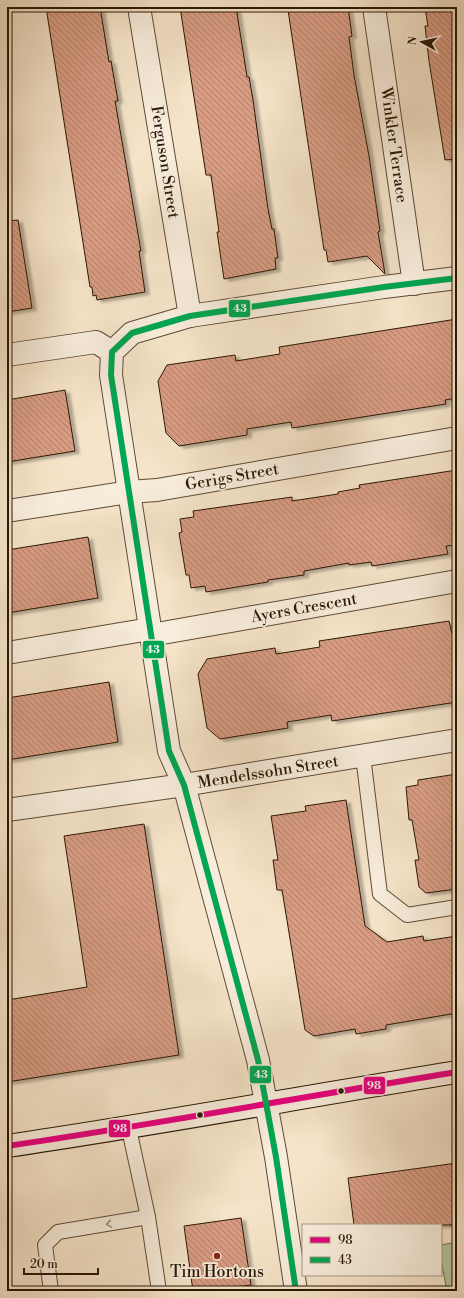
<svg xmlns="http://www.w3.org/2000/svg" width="464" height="1298" font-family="'Libre Bodoni',serif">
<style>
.green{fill:#b6c59b;stroke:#706e50}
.building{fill:url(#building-back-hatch);stroke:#2a1804;filter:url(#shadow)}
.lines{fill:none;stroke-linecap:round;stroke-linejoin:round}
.lane-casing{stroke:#5d4b35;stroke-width:16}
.street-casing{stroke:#5d4b35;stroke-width:24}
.secondary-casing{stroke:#2a1804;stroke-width:24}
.lane{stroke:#f8eddc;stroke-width:14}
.street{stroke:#f8eddc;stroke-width:22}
.secondary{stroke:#f8eddc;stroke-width:22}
.bus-1-casing{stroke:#f8eddc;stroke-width:9}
.bus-2-casing{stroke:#f8eddc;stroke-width:9}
.bus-1{stroke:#e5007d;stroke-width:6}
.bus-2{stroke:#00a651;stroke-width:6}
.oneway{stroke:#9b8d7b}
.bus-dot{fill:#2a1804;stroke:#f8eddc;stroke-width:1.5}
.poi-dot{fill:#8f2418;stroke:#f8eddc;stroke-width:1.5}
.labels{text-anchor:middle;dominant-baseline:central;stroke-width:3.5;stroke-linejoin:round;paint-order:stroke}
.street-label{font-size:16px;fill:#2a1804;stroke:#f8eddc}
.poi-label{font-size:16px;fill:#2a1804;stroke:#f8eddc}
.line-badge{stroke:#f8eddc;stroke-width:1.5}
.badge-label{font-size:11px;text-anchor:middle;font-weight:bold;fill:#fff}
</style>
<defs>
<pattern id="building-back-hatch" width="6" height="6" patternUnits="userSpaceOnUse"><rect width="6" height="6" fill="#d89c83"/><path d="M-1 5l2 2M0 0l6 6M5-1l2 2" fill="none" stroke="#af7e69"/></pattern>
<filter id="shadow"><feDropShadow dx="4.5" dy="2.5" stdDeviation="1" flood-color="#0004"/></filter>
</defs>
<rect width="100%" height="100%" fill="#f5e4c9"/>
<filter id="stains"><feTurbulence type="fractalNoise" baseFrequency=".005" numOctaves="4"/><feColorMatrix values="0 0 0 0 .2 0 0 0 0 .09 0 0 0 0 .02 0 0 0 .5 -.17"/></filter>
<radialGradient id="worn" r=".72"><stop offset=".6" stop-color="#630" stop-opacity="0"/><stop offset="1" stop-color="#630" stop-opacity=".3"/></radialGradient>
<path class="green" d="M457,1242v49h-10l-6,-31v-15z"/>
<g class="building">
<path d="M46,7h54l9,55 2,-1 7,40h-3l26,150h-2l6,41 -48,8 -1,-5 -3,1 -1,-9h-2z"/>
<path d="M180,7h56l10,63 1,7h2l4,23 15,109 4,20h2l4,29h-3l1,11 -52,10 -7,-47h2l-8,-57h-5z"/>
<path d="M308,7h40l4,29 -3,1 5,38 15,81 11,75 -2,1 7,42 -18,-18 -39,6 -2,-12h-2l-36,-240z"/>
<path d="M425,7h32v152l-12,1 -16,-99 -4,-35h3z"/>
<path d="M18,220l14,88 -25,4v-91z"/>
<path d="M457,319v79l-12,2 1,4 -154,24 -1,-6 -44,7v6l-68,11 -13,-13 -8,-52 9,-16 68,-10 1,6 44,-7 -1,-7z"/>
<path d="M65,390l10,61 -68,11v-62z"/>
<path d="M457,470v75l-11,1 2,8 -76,12 -1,-4 -22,3v-2l-45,8v4l-36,5v2l-62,10 -1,-6 -14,2 -2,-13h-3l-7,-42 3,-1 -2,-13 14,-2 -1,-6 99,-14v4l46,-7v-2l22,-4 -1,-3z"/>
<path d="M88,537l10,61 -91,15v-63z"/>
<path d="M449,621l3,13 5,-1v69l-125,19 -1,-6 -44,7 1,6 -68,11 -13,-11 -9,-54 9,-15 68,-11 1,6 44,-7 -1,-6z"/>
<path d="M109,682l9,60 -111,18v-62z"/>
<path d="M457,774v115l-31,4 -7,-6 -4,-27h4l-7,-40h-3l-3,-33 12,-2v-5z"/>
<path d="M346,800l19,126 22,16 36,-6 1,5 33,-5v77l-71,12v4l-30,5 -1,-5 -41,7 -9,-6 -23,-140h-5l-4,-30h5l-7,-44 35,-5 -1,-5z"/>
<path d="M144,824l35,231 -172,27v-82l80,-13 -23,-151z"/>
<path d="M457,1163v62h-103l-6,-47z"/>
<path d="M241,1218l10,67 -42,6h-16l-9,-65z"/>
</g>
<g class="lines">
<defs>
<g id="lane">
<path d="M363,756l17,138 27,21 50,-8"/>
<path d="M129,1129l19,88 11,74"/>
<path d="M51,1291l-6,-46 13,-13 90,-15"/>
</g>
<g id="street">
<path d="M139,7l51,309"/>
<path d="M374,7l40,277"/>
<path d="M7,355l89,-13 16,10"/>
<path d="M7,511l122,-19 28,-2 300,-52"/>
<path d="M151,635l306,-54"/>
<path d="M7,653l143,-24"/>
<path d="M7,810l177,-25 273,-45"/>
<path d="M296,1291l-20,-134 -18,-97 -74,-275 -15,-34 -58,-376 1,-23 20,-19 58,-17 194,-29 73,-9"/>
</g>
<path id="secondary" d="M7,1146c151,-22 300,-50 450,-74"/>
</defs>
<use href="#lane" class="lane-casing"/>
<use href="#street" class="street-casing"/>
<use href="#secondary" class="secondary-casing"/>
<use href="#lane" class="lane"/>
<use href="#street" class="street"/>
<use href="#secondary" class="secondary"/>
<defs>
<path id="bus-1" d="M7,1146c151,-22 300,-50 450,-74"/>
<path id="bus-2" d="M296,1291l-20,-134 -18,-97 -74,-275 -15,-34 -58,-376 1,-23 20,-19 58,-17 194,-29 73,-9"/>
</defs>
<use href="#bus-1" class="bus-1-casing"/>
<use href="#bus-2" class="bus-2-casing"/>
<use href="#bus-1" class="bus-1"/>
<use href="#bus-2" class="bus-2"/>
</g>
<defs><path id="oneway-chevron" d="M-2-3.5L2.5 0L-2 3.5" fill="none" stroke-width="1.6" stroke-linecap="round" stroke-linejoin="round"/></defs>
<use class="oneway" href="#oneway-chevron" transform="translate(109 1224) rotate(171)"/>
<g class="bus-dot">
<circle cx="341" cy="1091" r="3.5"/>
<circle cx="200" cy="1115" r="3.5"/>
</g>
<circle class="poi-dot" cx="217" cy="1256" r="4"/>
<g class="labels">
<g class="street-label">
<text transform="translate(394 145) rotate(82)">Winkler Terrace</text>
<text transform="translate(165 162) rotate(81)">Ferguson Street</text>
<text transform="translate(232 477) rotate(-10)">Gerigs Street</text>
<text transform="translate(304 608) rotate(-10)">Ayers Crescent</text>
<text transform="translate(268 772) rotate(-9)">Mendelssohn Street</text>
</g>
<g class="poi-label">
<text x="217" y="1272">Tim Hortons</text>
</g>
</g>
<g class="line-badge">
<rect x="228" y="299" width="23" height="19" rx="4" fill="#00a651"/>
<rect x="142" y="640" width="23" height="19" rx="4" fill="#00a651"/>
<rect x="249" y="1065" width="23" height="19" rx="4" fill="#00a651"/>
<rect x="363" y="1076" width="23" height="19" rx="4" fill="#e5007d"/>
<rect x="108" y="1119" width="23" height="19" rx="4" fill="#e5007d"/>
</g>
<g class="badge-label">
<text x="240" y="312">43</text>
<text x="153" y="653">43</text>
<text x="261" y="1078">43</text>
<text x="374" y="1089">98</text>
<text x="120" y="1132">98</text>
</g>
<rect width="464" height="1298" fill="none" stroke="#f5e4c9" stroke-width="24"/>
<rect x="8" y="8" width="448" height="1282" fill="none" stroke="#2a1804" stroke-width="2"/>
<rect x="12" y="12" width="440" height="1274" fill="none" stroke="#2a1804"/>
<rect x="302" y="1224" width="140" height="52" fill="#f8eddc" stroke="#a69886"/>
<rect x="310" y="1237" width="20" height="6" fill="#e5007d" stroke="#a69886"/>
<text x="338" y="1244" font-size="12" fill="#2a1804">98</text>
<rect x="310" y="1257" width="20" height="6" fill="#00a651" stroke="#a69886"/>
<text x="338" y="1264" font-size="12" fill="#2a1804">43</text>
<g transform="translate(422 42) rotate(278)" stroke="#f8eddc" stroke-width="3" paint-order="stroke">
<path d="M0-3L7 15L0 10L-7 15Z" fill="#2a1804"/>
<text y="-6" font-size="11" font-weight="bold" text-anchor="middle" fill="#2a1804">N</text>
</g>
<path d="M24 1268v6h74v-6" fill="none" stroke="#2a1804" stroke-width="2"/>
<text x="30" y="1268" font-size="12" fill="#2a1804" stroke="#f8eddc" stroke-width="3" paint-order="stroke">20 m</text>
<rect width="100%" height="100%" filter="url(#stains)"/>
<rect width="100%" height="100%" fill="url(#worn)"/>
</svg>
